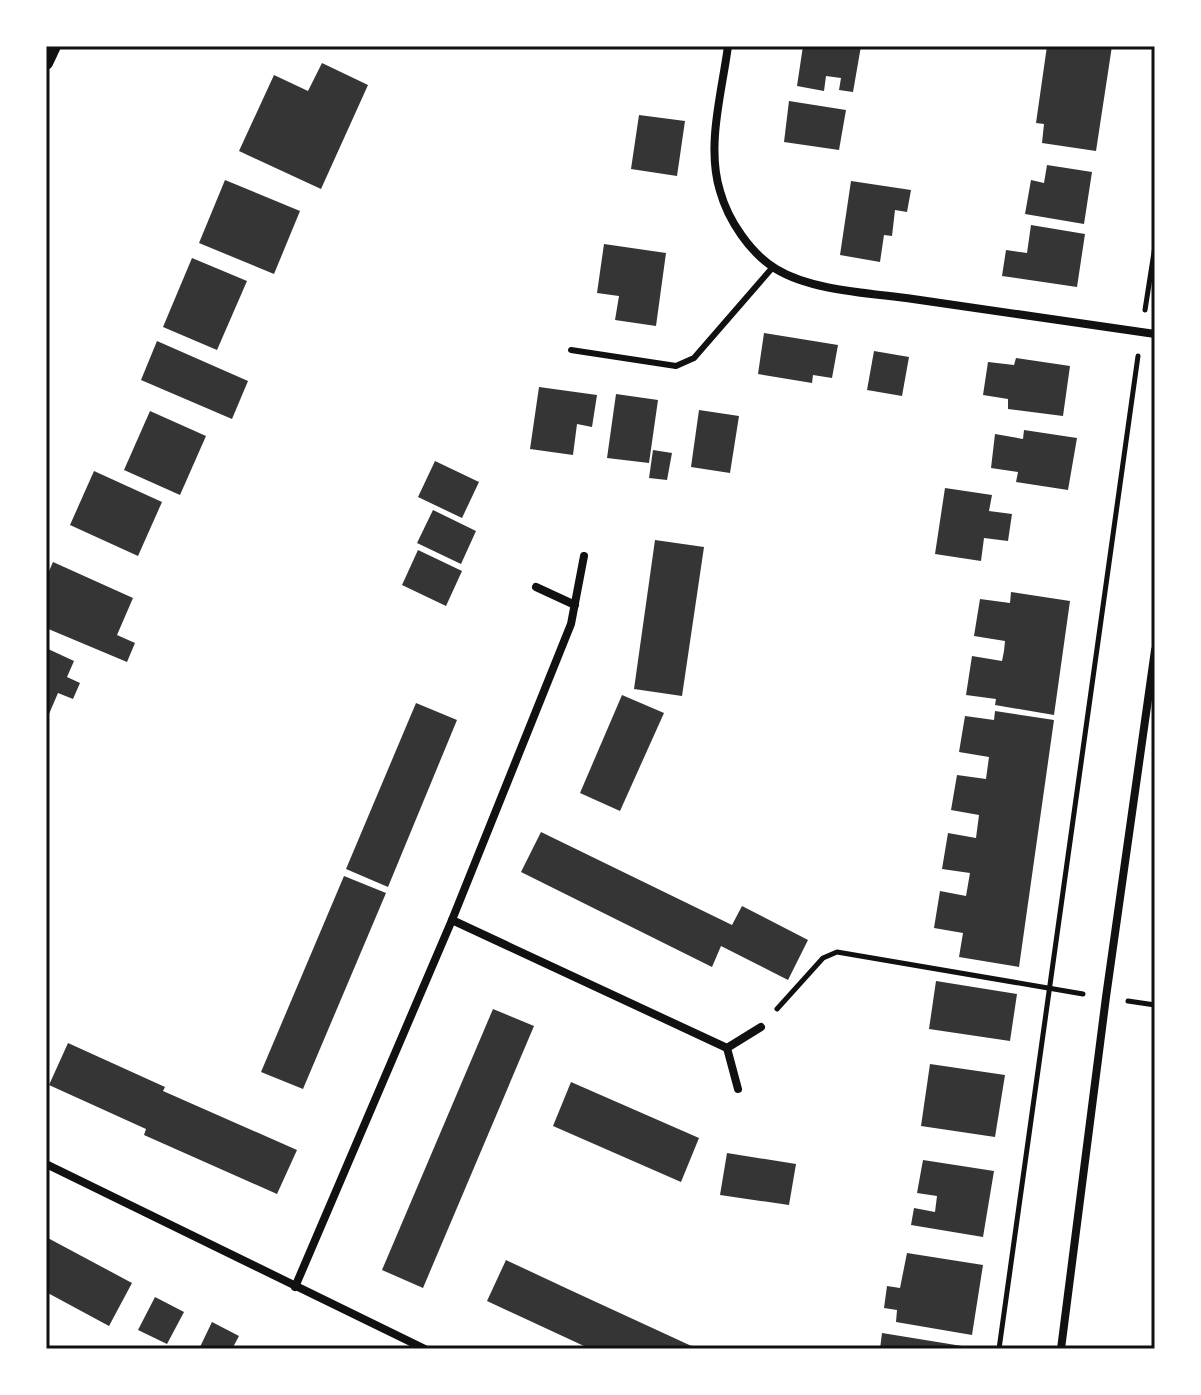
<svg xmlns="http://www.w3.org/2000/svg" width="1201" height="1395" font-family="'Nunito Sans',sans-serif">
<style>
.building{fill:#353535}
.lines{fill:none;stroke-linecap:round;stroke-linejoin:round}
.path{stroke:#111;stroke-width:5}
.service{stroke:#111;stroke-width:6}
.minor{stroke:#111;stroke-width:8}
.tertiary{stroke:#111;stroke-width:14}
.neatline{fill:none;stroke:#111;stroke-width:3}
</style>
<rect width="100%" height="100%" fill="#fff"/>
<g class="building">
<path d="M803,46h58l-8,46 -14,-2 2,-12 -15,-2 -2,15 -27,-5z"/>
<path d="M1047,46h65l-16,105 -54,-8 2,-19 -8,-1z"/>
<path d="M322,63l46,22 -47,104 -82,-38 35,-76 34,16z"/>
<path d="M789,101l57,9 -7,40 -55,-8z"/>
<path d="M639,115l46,6 -8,55 -46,-7z"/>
<path d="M1047,165l45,7 -8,52 -59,-10 6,-34 13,3z"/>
<path d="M225,180l75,31 -26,63 -75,-31z"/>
<path d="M851,181l60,9 -4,22 -12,-2 -3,26 -8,-1 -4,27 -40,-7z"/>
<path d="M1031,225l54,9 -8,53 -75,-11 4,-26 21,3z"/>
<path d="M604,244l62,9 -10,73 -41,-6 4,-24 -22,-3z"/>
<path d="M192,258l55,23 -30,69 -54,-23z"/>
<path d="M764,333l74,12 -6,33 -19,-3 -1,8 -54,-9z"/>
<path d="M157,341l91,40 -16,38 -91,-39z"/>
<path d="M874,351l35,6 -7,39 -35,-6z"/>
<path d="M1016,358l54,8 -7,50 -55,-7v-10l-25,-4 5,-33 26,3z"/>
<path d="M539,387l58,8 -5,32 -15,-3 -4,31 -43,-6z"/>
<path d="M616,394l42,6 -9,63 -42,-5z"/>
<path d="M699,410l40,6 -9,57 -39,-6z"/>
<path d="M150,411l56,25 -26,59 -56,-25z"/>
<path d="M1024,430l53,8 -9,52 -52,-8 2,-10 -27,-4 4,-34 28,5z"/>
<path d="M653,450l19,3 -5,27 -18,-2z"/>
<path d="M435,461l44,21 -17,36 -44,-21z"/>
<path d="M94,471l68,31 -24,54 -68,-31z"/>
<path d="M945,488l47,7 -3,16 23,3 -4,27 -24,-3 -3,23 -46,-7z"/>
<path d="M433,510l43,21 -15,33 -44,-21z"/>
<path d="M655,540l49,7 -22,149 -48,-7z"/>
<path d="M418,550l44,21 -16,35 -44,-21z"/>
<path d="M53,562l80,36 -16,37 18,8 -8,19 -81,-34v-50z"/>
<path d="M1011,592l59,9 -16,114 -59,-10 1,-6 -30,-4 6,-39 30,5 2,-10 1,-10 -31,-5 6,-37 30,4z"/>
<path d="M46,648l28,13 -7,16 13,6 -7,16 -15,-6 -12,28z"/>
<path d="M622,695l42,18 -44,98 -40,-18z"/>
<path d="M416,703l41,17 -69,167 -42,-18z"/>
<path d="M995,711l59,9 -35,247 -60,-10 4,-24 -29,-5 6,-37 26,5 4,-23 -28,-4 6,-36 28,5 3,-23 -28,-5 6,-35 29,4 3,-22 -30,-5 6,-36 29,4z"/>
<path d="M541,832l191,93 10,-19 66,34 -20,40 -67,-34 -9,21 -191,-95z"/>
<path d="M344,876l42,17 -83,196 -42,-17z"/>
<path d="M936,981l81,13 -7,47 -81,-12z"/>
<path d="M493,1009l41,17 -111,262 -41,-18z"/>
<path d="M68,1043l97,44 -2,4 134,59 -20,44 -133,-59 2,-6 -97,-44z"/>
<path d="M930,1064l75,11 -10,62 -74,-11z"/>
<path d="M571,1082l128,56 -18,44 -128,-56z"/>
<path d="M727,1153l69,11 -7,41 -69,-10z"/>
<path d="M923,1160l71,11 -11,66 -72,-12 3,-17 21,4 2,-16 -20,-3z"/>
<path d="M46,1237l86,46 -23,43 -63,-34z"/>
<path d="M907,1253l76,12 -11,70 -76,-13 1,-12 -13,-2 3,-22 13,2z"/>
<path d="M506,1260l64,30 128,59h-108l-6,-3 -97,-45z"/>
<path d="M155,1297l29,15 -17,32 -29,-14z"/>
<path d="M212,1322l27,14 -7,13h-33z"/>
<path d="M882,1333l86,14v2h-88z"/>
</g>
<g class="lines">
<g class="path">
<path d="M1145,310l10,-64"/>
<path d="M1128,1001l27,4"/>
<path d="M777,1009l46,-51 14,-6 246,42"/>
<path d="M999,1349l139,-993"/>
</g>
<path class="service" d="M571,350l105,16 18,-8 79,-91"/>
<g class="minor">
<path d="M728,46c-6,46 -22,100 -8,145 8,29 30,62 56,78 36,22 95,24 137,30 81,12 161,23 242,35"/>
<path d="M536,587l39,18"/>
<path d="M452,920l275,128 34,-21"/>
<path d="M727,1048l11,41"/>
<path d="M46,1164l379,185"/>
<path d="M295,1287l157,-367 119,-296 13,-68"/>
<path d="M1061,1349l45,-352 49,-347"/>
</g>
<path class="tertiary" d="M46,63l8,-17"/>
</g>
<rect width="1201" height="1395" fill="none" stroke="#ffffff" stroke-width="96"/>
<rect x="48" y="48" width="1105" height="1299" class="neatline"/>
</svg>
